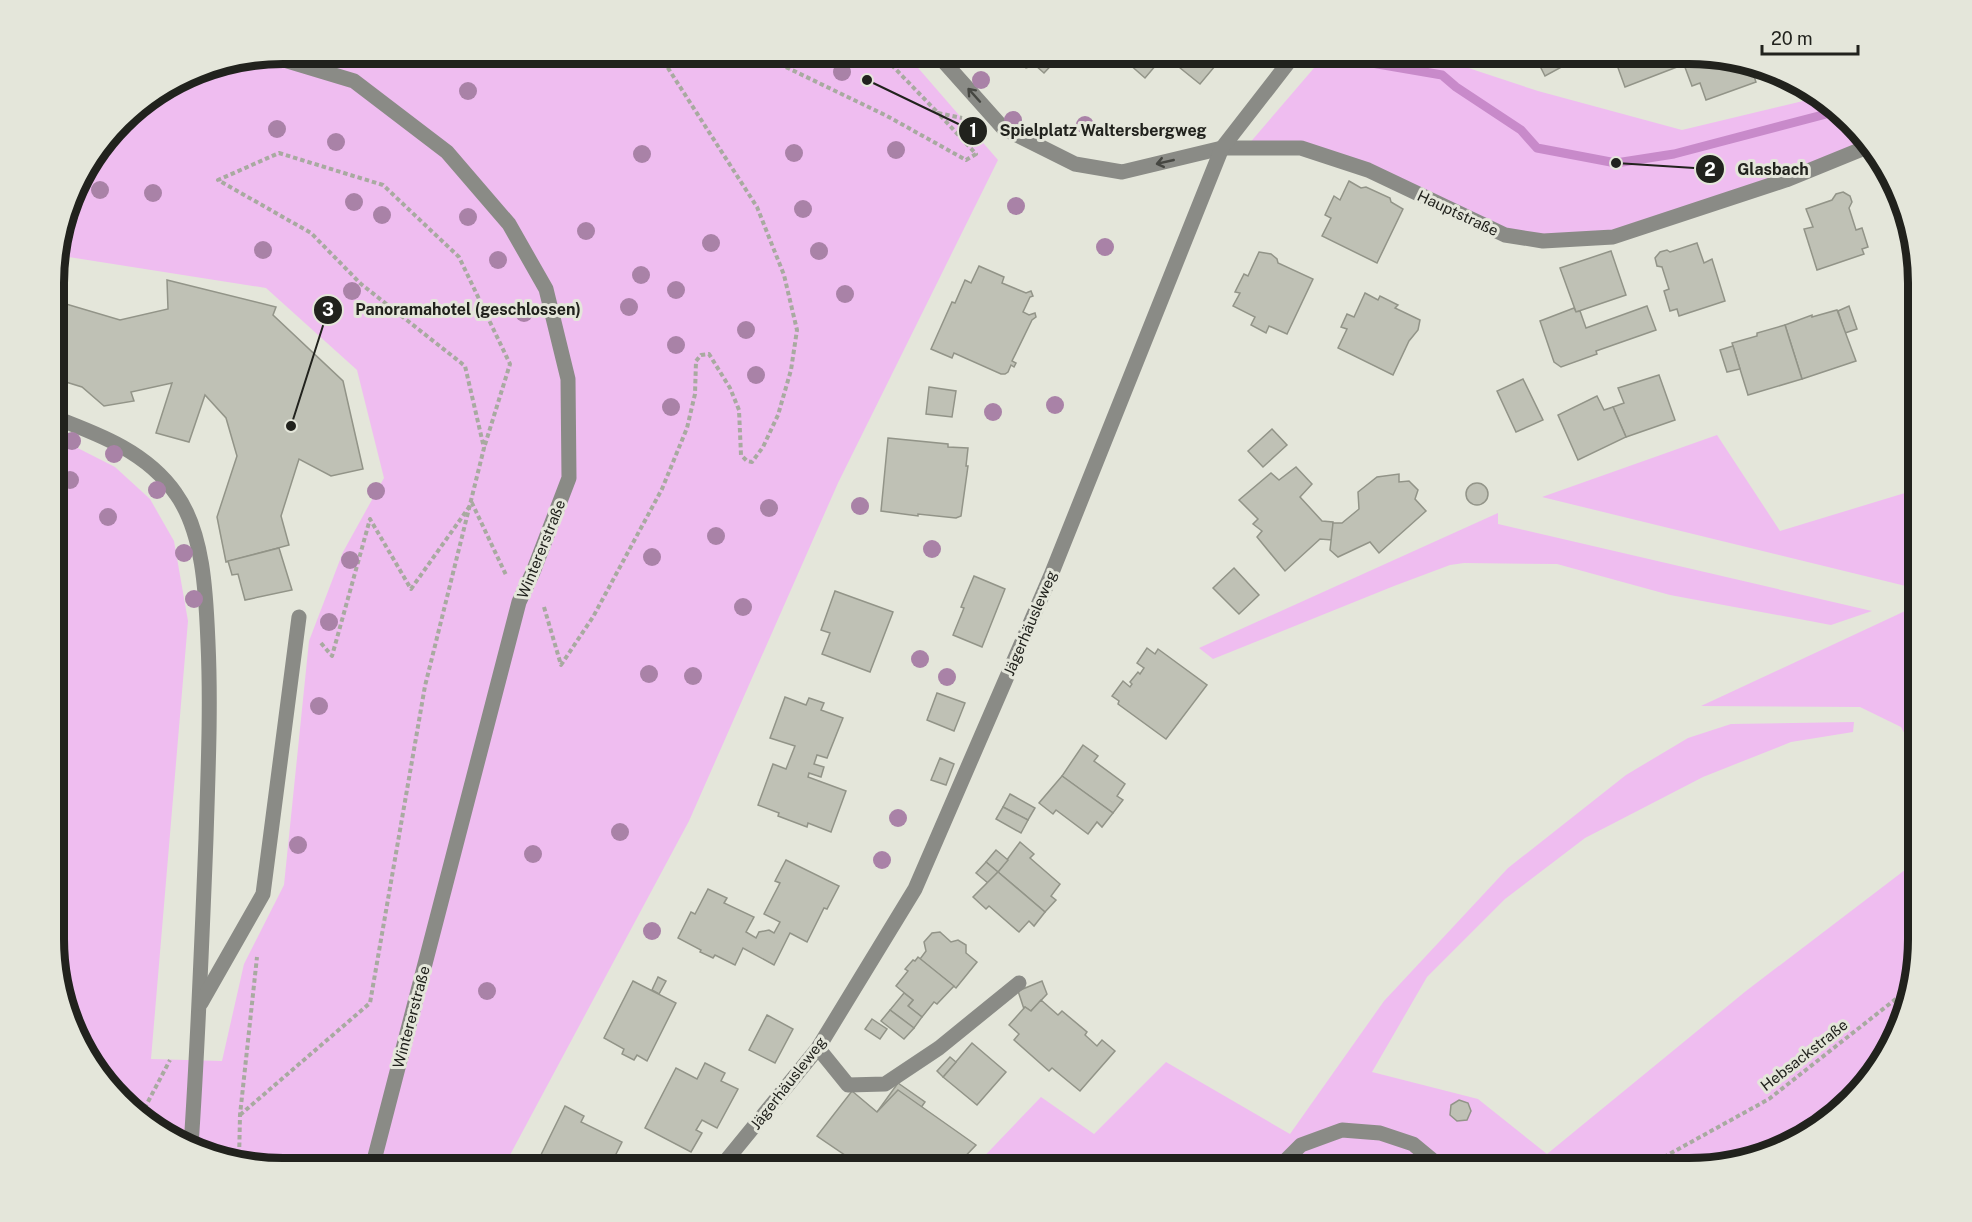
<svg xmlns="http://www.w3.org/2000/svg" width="1972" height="1222" font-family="'Public Sans',sans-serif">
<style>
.green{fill:#efbdf0}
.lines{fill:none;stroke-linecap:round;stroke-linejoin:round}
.stream{stroke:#c88aca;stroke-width:9}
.building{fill:#bfc1b5;stroke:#929488;stroke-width:1.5}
.path{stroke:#a8aaa0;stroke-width:4;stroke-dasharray:4.5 3;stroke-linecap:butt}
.minor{stroke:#8a8b86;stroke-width:15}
.tree{fill:#a982a7}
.oneway{stroke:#464742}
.labels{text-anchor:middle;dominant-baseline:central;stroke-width:6;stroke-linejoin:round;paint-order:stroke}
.street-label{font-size:15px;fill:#21221d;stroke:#e4e6da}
.rim{fill:none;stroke:#21221d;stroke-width:8}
.leader{fill:none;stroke:#21221d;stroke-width:2}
.callout-dot{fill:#21221d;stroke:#e4e6da;stroke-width:2}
.mark-label{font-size:18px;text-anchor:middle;font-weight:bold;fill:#fff}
.callout-label{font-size:16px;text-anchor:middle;font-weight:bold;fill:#21221d;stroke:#e4e6da;stroke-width:6;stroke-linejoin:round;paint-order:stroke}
</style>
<rect width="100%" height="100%" fill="#e4e6da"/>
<g class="green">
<path d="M283,54h623l92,106 -160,323 -149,338 -186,347h-220l-60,-8 -67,-30 -64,-64 -36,-98v-531l59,30 35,32 24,42 14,80 -37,438 71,2 22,-97 40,-79 25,-244 34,-89 41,-74 -27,-108 -91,-82 -210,-33 22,-74 54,-70 64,-40z"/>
<path d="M1326,54h100l112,37 144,39 138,-33 44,47 -78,31 -173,59 -69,4 -40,-8 -133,-65 -123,-20z"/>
<path d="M1717,435l63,96 138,-42v100l-376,-92z"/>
<path d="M1498,513v11l374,87 -41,14 -161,-30 -113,-31 -93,-1 -14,2 -56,21 -181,73 -14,-11z"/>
<path d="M1918,605v153l-17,-31 -41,-20 -159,-1z"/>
<path d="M1854,722l-1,10 -62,10 -88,35 -118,61 -80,61 -78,78 -55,95 106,27 69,55 199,-163 172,-131v94l-12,58 -26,54 -77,71 -99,31h-731l68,-71 53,37 72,-72 124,72 94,-133 124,-133 118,-93 62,-37 43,-14z"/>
</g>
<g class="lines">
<path class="stream" d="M1355,54l11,8 76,13 14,12 65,43 16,18 79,15 58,-9 160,-42"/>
</g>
<g class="building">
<path d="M1021,54h41l-18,19 -9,-8 -9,3 -5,-5z"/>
<path d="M1122,54h22l12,11 -11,13 -25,-22z"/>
<path d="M1165,54h60l-25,30 -36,-29z"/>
<path d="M1526,54h31l-25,13z"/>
<path d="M1557,54h7l5,9 -24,13 -6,-12z"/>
<path d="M1613,54h59l5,13 -52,20z"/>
<path d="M1680,54l69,8 7,20 -50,18 -6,-17 -8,3z"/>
<path d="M1349,181l12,7 5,-1 24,11 1,4 12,7 -26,54 -55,-27 9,-18 -6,-3 9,-19 6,4z"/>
<path d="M1892,183l14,49 -3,1 -18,-47z"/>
<path d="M1843,192l7,4 2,6 -3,6 7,22 6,-2 6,19 -6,2 2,5 -47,16 -13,-41 9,-2 -7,-18 26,-9 4,-6z"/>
<path d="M1697,243l7,20 8,-4 13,42 -46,15 -2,-7 -7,2 -6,-20 5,-2 -7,-22 -5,-1 -2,-8 5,-6 7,-2 3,2z"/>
<path d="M1611,251l15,44 -50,17 -16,-44z"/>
<path d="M1259,252l12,2 6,5 1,4 35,16 -26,55 -18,-8 -3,7 -15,-8 4,-8 -22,-11 7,-13 -5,-1 9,-18 4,2z"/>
<path d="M979,266l25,11 -2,6 24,10 5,-2 2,5 -3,1 -7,15 6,3 6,-2 1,4 -4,3 -20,41 4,2 -2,4 -3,-2 -3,7 -3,2h-4l-47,-21 -2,5 -21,-9 21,-47 3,1 10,-23 6,3z"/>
<path d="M167,280l109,27 -3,8 70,66 20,88 -32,7 -32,-17 -18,57 8,29 -63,17 -9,-45 20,-61 -11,-38 -21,-23 -16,47 -33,-9 16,-50 -41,9 3,9 -30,5 -22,-19 -26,-8v-78l64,19 48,-11z"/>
<path d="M1365,293l13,7 2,-4 18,9 -3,3 25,12 -2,10 -9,11 -16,34 -55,-27 9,-19 -6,-2 6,-13 7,3z"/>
<path d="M1647,306l9,24 -60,21 1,3 -36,13 -7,-5 -14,-41 34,-13 2,4 4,-1 6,17z"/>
<path d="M1849,306l8,23 -12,4 -7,-22z"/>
<path d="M1837,310l19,51 -54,18 -17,-54 27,-10v2z"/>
<path d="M1785,325l17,54 -54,16 -16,-52 25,-7v-3z"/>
<path d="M1733,346l7,23 -13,3 -7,-22z"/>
<path d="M1659,375l16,45 -49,17 -13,-30 11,-4 -6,-15z"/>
<path d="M1523,379l20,41 -27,12 -19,-41z"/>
<path d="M929,387l27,4 -4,26 -26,-3z"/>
<path d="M1597,396l7,14 9,-3 13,30 -48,23 -20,-45z"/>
<path d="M1272,429l15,16 -24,22 -15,-16z"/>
<path d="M888,438l60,6v3l20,1 -2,18h2l-7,50 -5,2 -38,-4v2l-37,-5z"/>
<path d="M1296,467l16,17 -12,13 22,24 11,1 -1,18 -12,-1 -35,32 -28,-34 5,-6 -9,-7 5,-5 -19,-19 32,-27 8,7z"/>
<path d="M1399,474v8l10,-1 9,9 -3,9 11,12 -47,42 -9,-11 -32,15 -8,-7 3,-27h9l17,-14 -1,-17 19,-15z"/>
<circle cx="1477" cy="494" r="11"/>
<path d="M279,548l13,42 -47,10 -7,-26 -6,1 -4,-14z"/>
<path d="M1234,568l25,27 -20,19 -26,-26z"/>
<path d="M974,576l31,13 -23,58 -29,-12 11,-27 -3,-1z"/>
<path d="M835,591l58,21 -23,60 -48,-18 8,-21 -9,-3z"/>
<path d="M1147,648l8,6 3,-5 49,36 -41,54 -48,-35 1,-3 -7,-5 11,-15 7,6 2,-3 -2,-2 8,-10 2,2 4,-6 -7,-5z"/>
<path d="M937,693l28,10 -11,28 -27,-11z"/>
<path d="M785,697l21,8 3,-7 15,5 -3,7 22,8 -16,40 -10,-3 -3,9 10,3 -3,10 -12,-4 -1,4 38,14 -15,41 -23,-9 -1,4 -29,-11 1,-3 -21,-8 15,-41 13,5 9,-23 -25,-8z"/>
<path d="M1083,745l15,11 -4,5 31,23 -8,12 6,4 -10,13 -51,-37z"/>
<path d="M940,758l14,6 -8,21 -15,-5z"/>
<path d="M1062,776l51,37 -11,14 -5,-5 -9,12 -32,-24 -3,4 -14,-11z"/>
<path d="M1010,794l25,14 -7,12 -25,-13z"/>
<path d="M1003,807l25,13 -7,13 -25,-14z"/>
<path d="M1020,842l14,12 -4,4 30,26 -9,12 5,4 -11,12 -47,-40z"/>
<path d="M996,850l12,10 -10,12 -12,-10z"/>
<path d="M786,860l53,26 -12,23 -3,-1 -17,34 -17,-9 -16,32 -31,-17 -8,17 -20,-10 -2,3 -13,-6 1,-2 -23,-12 13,-26 4,2 13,-25 19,9 -3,5 30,14 -8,15 10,6 3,-6 10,-2 5,3 6,-11 -16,-8 16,-31 -5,-2z"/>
<path d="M986,862l12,10 -10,11 -12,-10z"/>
<path d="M998,872l47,40 -11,14 -5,-5 -10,11 -30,-26 -3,3 -13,-12z"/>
<path d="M940,932l11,10 7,-2 8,5v8l11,9 -21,26 -36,-29 6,-8 -2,-9 8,-9z"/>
<path d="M918,957l36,29 -17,18 -3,-2 -12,15 -14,-11 5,-6 -17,-14 12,-15 -3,-2 8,-9 2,1z"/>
<path d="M658,977l8,4 -7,13 -7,-4z"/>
<path d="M633,981l43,22 -29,58 -10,-6 -3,5 -12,-6 2,-5 -20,-11z"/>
<path d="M1042,981l5,13 -16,17 -6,-4 -1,2 -6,-18z"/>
<path d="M904,993l9,7 -5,6 14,11 -8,11 -24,-18z"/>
<path d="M1041,1000l17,15 4,-4 25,21 -2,3 12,11 5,-6 13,11 -35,40 -28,-23 -3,3 -35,-31 5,-6 -10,-9 16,-18 6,4z"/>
<path d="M890,1010l24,18 -10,11 -23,-18z"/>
<path d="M767,1015l26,14 -18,34 -26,-13z"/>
<path d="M872,1019l15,10 -7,10 -15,-10z"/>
<path d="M972,1043l34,29 -29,33 -34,-28z"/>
<path d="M950,1057l6,5 -13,15 -6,-6z"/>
<path d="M705,1063l20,10 -4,8 17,8 -21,39 -15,-8 -6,10 6,3 -11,19 -46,-24 31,-60 21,11z"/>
<path d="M898,1083l27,19 -19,27 -29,-17z"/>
<path d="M898,1090l78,55 -22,23h-90l-47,-32 35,-45 25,21z"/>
<path d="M1459,1100l9,3 3,8 -4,9 -10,1 -7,-6 1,-10z"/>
<path d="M565,1106l19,10 -3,6 41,20 -13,26h-68l-5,-3z"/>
</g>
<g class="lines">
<g class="path">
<path d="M759,54l128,62 79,44 10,-6 -38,-41 24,5"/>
<path d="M881,54l57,59"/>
<path d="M544,607l17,58 32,-48 69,-128 25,-61 8,-34 1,-33 5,-6 8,-1 21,34 9,22 2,45 6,6 5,1 11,-15 15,-32 13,-45 6,-40 -13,-55 -27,-68 -98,-153"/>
<path d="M321,643l11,13 38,-137 41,70 61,-86 34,72"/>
<path d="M141,1115l29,-55"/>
<path d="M240,1115l130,-112 55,-317 59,-238 -19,-82 -104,-82 -50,-51 -93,-53 61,-27 104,32 76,72 51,107 -26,84"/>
<path d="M239,1162l1,-47 17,-158"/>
<path d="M1644,1168l125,-69 142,-112"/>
</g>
<g class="minor">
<path d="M937,54l66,74 72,36 47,8 100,-24h79l67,22 137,65 38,6 70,-4 173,-57 81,-33"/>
<path d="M271,56l83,25 93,71 62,72 37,65 22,90 1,99 -36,94 -14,30 -147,566"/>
<path d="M56,418c45,17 92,35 120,76 28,39 30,102 32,149 3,65 0,129 -2,195 -4,102 -8,205 -15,308"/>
<path d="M201,1003l62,-109 36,-277"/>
<path d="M818,1048l30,37 37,-1 54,-36 80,-65"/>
<path d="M720,1168l98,-120 97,-159 136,-314 171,-427 73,-94"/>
<path d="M1278,1168l23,-23 41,-15 38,3 33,11 29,24"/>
</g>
</g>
<g class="tree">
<circle cx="842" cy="72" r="9"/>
<circle cx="981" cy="80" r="9"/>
<circle cx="468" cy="91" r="9"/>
<circle cx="1013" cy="120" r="9"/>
<circle cx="1085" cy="125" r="9"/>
<circle cx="277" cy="129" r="9"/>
<circle cx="336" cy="142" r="9"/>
<circle cx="896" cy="150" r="9"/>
<circle cx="794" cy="153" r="9"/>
<circle cx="642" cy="154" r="9"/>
<circle cx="100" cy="190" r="9"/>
<circle cx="153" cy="193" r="9"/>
<circle cx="354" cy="202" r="9"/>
<circle cx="1016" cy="206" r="9"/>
<circle cx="803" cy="209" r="9"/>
<circle cx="382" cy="215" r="9"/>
<circle cx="468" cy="217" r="9"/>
<circle cx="586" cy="231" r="9"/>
<circle cx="711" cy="243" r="9"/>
<circle cx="1105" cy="247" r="9"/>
<circle cx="263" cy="250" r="9"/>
<circle cx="819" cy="251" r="9"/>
<circle cx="498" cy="260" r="9"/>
<circle cx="641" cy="275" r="9"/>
<circle cx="676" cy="290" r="9"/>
<circle cx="352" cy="291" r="9"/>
<circle cx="845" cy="294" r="9"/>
<circle cx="629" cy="307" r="9"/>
<circle cx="524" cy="313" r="9"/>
<circle cx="746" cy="330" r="9"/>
<circle cx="676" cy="345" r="9"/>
<circle cx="756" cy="375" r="9"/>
<circle cx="1055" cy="405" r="9"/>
<circle cx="671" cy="407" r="9"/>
<circle cx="993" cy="412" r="9"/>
<circle cx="72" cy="441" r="9"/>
<circle cx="114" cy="454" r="9"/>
<circle cx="70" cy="480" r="9"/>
<circle cx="157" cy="490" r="9"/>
<circle cx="376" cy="491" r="9"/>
<circle cx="860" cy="506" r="9"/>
<circle cx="769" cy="508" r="9"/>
<circle cx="108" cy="517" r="9"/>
<circle cx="716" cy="536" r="9"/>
<circle cx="932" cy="549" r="9"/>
<circle cx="184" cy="553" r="9"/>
<circle cx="652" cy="557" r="9"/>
<circle cx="350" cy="560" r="9"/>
<circle cx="194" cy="599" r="9"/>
<circle cx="743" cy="607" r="9"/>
<circle cx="329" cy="622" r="9"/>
<circle cx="920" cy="659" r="9"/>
<circle cx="649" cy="674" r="9"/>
<circle cx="693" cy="676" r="9"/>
<circle cx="947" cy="677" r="9"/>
<circle cx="319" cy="706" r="9"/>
<circle cx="898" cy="818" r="9"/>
<circle cx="620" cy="832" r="9"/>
<circle cx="298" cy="845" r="9"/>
<circle cx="533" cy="854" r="9"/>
<circle cx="882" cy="860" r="9"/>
<circle cx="652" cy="931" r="9"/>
<circle cx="487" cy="991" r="9"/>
</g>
<defs><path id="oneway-shaft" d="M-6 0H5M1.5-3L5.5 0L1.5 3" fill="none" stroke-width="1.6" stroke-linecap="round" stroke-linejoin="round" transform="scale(1.5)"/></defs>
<g class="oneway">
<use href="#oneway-shaft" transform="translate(974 95) rotate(-132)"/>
<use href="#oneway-shaft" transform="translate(1165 162) rotate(167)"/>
</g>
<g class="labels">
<g class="street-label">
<text transform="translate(1458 213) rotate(25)">Hauptstraße</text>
<text transform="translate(541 549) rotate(-68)">Wintererstraße</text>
<text transform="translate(1030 623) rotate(-67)">Jägerhäusleweg</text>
<text transform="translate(411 1017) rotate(-75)">Wintererstraße</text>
<text transform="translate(1804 1055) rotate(-38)">Hebsackstraße</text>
<text transform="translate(788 1083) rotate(-52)">Jägerhäusleweg</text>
</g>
</g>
<path d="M0 0H1972V1222H0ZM283 64H1689A219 219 0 0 1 1908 283V939A219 219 0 0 1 1689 1158H283A219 219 0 0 1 64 939V283A219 219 0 0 1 283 64Z" fill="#e4e6da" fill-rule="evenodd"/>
<path class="rim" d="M283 64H1689A219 219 0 0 1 1908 283V939A219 219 0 0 1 1689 1158H283A219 219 0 0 1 64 939V283A219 219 0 0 1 283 64Z"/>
<path class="leader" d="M867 80L973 131M1616 163L1710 169M291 426L328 310"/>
<g class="callout-dot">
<circle cx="867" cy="80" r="6"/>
<circle cx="1616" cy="163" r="6"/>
<circle cx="291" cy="426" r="6"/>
<circle cx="973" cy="131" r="15"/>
<circle cx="1710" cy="169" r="15"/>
<circle cx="328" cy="310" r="15"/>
</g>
<g class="mark-label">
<text x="973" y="137">1</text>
<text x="1710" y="176">2</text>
<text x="328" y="316">3</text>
</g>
<g class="callout-label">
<text x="1103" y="136">Spielplatz Waltersbergweg</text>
<text x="1773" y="175">Glasbach</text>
<text x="468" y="315">Panoramahotel (geschlossen)</text>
</g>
<path d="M1762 45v9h96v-9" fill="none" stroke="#21221d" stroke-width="3"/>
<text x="1771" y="45" font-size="18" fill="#21221d" stroke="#e4e6da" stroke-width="4.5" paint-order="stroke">20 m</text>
</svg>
